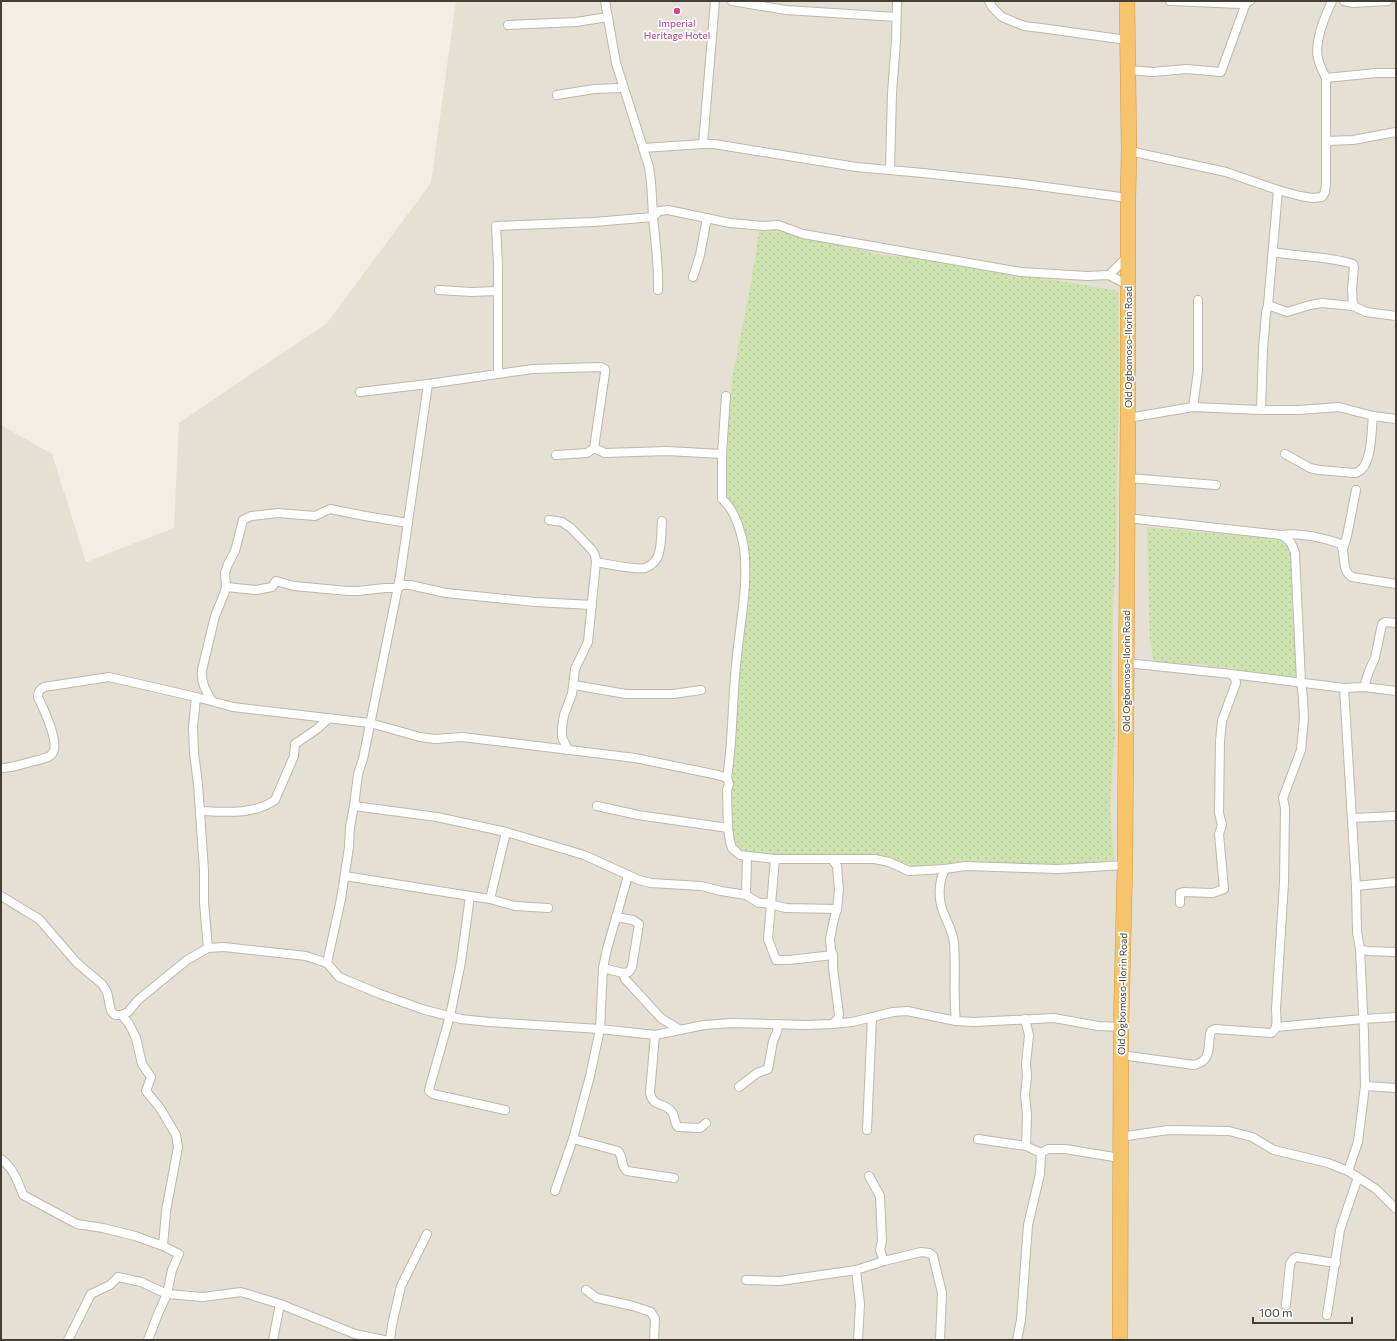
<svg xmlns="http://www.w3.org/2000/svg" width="1397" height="1341" font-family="Commissioner,sans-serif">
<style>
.residential{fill:#e5dfd4}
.grass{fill:url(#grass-dots)}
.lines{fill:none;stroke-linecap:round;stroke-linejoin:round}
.street-casing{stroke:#bfb8ab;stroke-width:10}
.highway-casing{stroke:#d4983c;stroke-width:16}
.street{stroke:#fff;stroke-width:8}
.highway{stroke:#f6c46c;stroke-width:15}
.hotel-dot{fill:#d1479c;stroke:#fff;stroke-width:1.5}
.labels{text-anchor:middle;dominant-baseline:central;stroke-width:3.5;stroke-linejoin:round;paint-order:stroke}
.hotel-label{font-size:10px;fill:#b23c85;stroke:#fff}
.street-label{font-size:10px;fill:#443e35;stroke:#fff}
</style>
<defs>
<pattern id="grass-dots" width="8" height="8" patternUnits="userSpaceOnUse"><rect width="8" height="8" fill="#cee4b0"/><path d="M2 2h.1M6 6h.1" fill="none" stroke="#b2c598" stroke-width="1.8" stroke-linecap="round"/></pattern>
</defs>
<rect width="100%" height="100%" fill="#f2eee5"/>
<path class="residential" d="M456,1h940v1339h-1395v-915l51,29 34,108 88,-34 5,-105 148,-100 104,-140z"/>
<g class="grass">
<path d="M775,229l106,26 36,3 62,9 139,24 1,76 -3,186 -3,57 -1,74 3,48 -5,77 4,53 -30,2 -63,2h-108l-34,-10h-100l-34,-4 -9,-7 -5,-14v-40l7,-115 12,-105 -11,-57 -9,-13 -6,-12 2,-45 6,-66 19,-95 8,-52z"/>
<path d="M1147,527l101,9h26l9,3 7,8 2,12 6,114 -2,5 -99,-14 -43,-1 -4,-22z"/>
</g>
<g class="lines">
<defs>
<g id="street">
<path d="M605,1l11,62 33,104c3,17 3,33 4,49 2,25 6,49 5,74"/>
<path d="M732,1l54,9 110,7"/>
<path d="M989,1l3,6 10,10 22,9 17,2 86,12"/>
<path d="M1170,1l71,3 5,-1 4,-2"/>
<path d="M1344,1l9,2 35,-2"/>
<path d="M508,25l68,-3 32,-5"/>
<path d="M1128,70l25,2 33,-3 35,3 25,-69"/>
<path d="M1326,78l50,-5h20"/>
<path d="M557,95l37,-6 28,-1"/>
<path d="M1326,141l27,-1 43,-8"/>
<path d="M703,144l12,-143"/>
<path d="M643,148l60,-4h11l142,23 67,6 93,10 112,15"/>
<path d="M1129,151l97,21 52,18 22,6 13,2 9,-1 3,-5 1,-8v-106c-3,-7 -7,-13 -8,-20 -4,-17 7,-42 14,-57"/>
<path d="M890,170l2,-77 4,-52 1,-40"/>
<path d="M1273,252c26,5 54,4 80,12l1,3 -2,22 1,17 13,6 30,4"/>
<path d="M1109,275l19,-19"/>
<path d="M693,277l7,-22 7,-37"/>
<path d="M439,290l32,2 27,-1v-26l-2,-39 98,-4 59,-5 6,-6 9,-1 62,13 34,3 14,-1 25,9 218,38 66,4 22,-1 19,10"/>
<path d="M498,291v83"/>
<path d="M1268,305l19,7 23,-7 12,-2 31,3"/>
<path d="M360,392l68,-8"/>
<path d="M726,396l-4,58v45c13,11 19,32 22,49 5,37 -5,80 -8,118 -4,37 -3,75 -9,112"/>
<path d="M1193,407l5,-36v-71"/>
<path d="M1261,410l2,-61 3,-36 2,-8 10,-115"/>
<path d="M1128,418l65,-11 68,3h38l40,-3 34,9 23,3"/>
<path d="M594,448l11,5 62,-2 55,3"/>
<path d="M1285,454l25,14 9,2 36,3c18,-4 16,-43 18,-57"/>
<path d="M1128,478l88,7"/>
<path d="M1127,518l154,17c17,-3 44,3 60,9 5,11 0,27 11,33l44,7"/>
<path d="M549,520l13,2 9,6 21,22 3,5 1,7 -8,80 -13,27 -3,25 -8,21 -2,12v10l6,13"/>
<path d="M1343,549l4,-13 9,-46"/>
<path d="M596,562c11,2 39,8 49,6 5,-2 10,-6 12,-10 5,-8 4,-27 5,-37"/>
<path d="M226,587l30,3 16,-3 4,-6 18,5 54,5h10l27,-3h13l4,-3h8l36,8 89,9 57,3"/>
<path d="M1127,663l104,11 113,14 20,-1 32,4"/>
<path d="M574,685l52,9h47l28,-4"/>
<path d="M1364,687l5,-16 6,-13 7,-34 3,-2 11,1"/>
<path d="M1344,688l12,198 1,46 3,17 4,84 1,53 -7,56 -10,29"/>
<path d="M196,697l-3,30 1,26 4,31 6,86v33l4,45"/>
<path d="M212,701c-7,-11 -11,-19 -10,-31l13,-54 9,-22 2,-7 -1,-14 3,-9 7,-13 8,-31 8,-4 27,-3 37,3 15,-7 35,7 43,7"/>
<path d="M1,768c11,0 22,-4 33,-7 5,-1 13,-3 17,-6 11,-9 -8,-47 -13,-58 0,-5 1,-7 6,-10l65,-10 87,20 37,10 137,16 50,14 15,2 27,-2 173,21 83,17 9,3 2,6 -2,6 1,38 2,14 2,6 8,7 35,4h100l14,3 20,9 36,-2 20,-3 94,3 66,-4"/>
<path d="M354,806l83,11 69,15 78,23 55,25 12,3 50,3 20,5 25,4 13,8h6l21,5 51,1"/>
<path d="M597,806l41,9 90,13"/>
<path d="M200,811c25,1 54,4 75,-11l19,-44 1,-12 22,-15 12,-11"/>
<path d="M1352,818l44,-2"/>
<path d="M775,859l-7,80 8,21h13l44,-5"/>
<path d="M832,859l5,7 2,24 -2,19 -3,10 -4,20 1,11 2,5v13l6,46 -1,5 -6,5"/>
<path d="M945,869c-7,14 -7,31 -1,45 4,10 9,18 10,29 2,26 -1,52 2,78"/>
<path d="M345,876l125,20"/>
<path d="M1356,886l40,-4"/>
<path d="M746,895l1,-39"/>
<path d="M1,896l38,23 38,44 25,21 5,8 4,19 4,4h7l6,-3 10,-12 49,-40 21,-12 16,-1 82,9 21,7 12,14 41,17 45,16 36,9 28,3 111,7 55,6 49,-10 28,-2 74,2 26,-1 20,-2 41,-10 14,-1 49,10 18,1 80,-4 44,8 23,1"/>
<path d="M490,899l25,7 33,2"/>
<path d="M1180,903v-10l3,-1 30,1 11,-4 -5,-55 3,-9 -3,-12 1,-72 2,-20 14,-38 -1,-5 -4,-4"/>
<path d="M1360,949l7,2 29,1"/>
<path d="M327,963l14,-64 8,-52 1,-20 4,-21 4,-32 5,-15 37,-182 28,-193 105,-15 68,-2 4,2v4l-11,75 -7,5 -31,2"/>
<path d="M603,968l20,5 6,-1 3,-5 7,-43 -6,-4 -17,-3"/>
<path d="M623,973l2,6 36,39 19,12"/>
<path d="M122,1015l7,9 7,14 6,26 9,13 -5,14 14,17 16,27 2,12 -12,64 -3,35 16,8 -7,16 -5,24 36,3 38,-5 39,12 75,30 29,6"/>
<path d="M1025,1019l4,16 -3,29 1,12 -2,19 2,20 -1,31"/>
<path d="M1276,1027l87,-8 33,-2"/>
<path d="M655,1035l-5,58c3,15 15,9 22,19 3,4 2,11 6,15l22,1 6,-5"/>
<path d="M1121,1055l73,10c17,-4 14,-16 16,-31l1,-3 4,-2 56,4c8,-4 5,-16 5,-24l8,-126 1,-75 -2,-10 18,-48 3,-32 -1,-20 -2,-16 -6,-129c-3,-9 -5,-14 -14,-18"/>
<path d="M1365,1086l31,2"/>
<path d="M739,1087l18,-14 11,-4 5,-28 4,-9 1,-8"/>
<path d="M505,1110l-72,-16 -4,-3 1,-5 20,-70 11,-54 9,-66 20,3 16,-67"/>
<path d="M867,1130l5,-113"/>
<path d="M1120,1137l48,-7 61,1 23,6 22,13 54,13 20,8 28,18 20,20"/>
<path d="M573,1139l45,12c6,7 2,15 9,20l47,7"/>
<path d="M978,1139l48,7 15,7"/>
<path d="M1041,1153l7,-4h17l55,9"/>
<path d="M1,1159c12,9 17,22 22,36l54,29 26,4 32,8 28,10"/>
<path d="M869,1176l11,20 2,45 -2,9 4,11"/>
<path d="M555,1191l18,-52 17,-63 10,-47 3,-61 4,-19 21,-73"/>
<path d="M856,1270l4,34 -2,36"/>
<path d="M746,1280l34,1 76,-11 28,-9 37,-9 8,1 4,3 9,37 -2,47"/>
<path d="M586,1290l11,8 36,8 18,6 4,7 -1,21"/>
<path d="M1286,1305l4,-41 3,-5 3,-2 40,6"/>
<path d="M1327,1315l13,-85 18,-53"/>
<path d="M68,1340l23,-46 19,-9 8,-8 23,5 26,12 -9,20 -10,26"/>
<path d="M273,1340l7,-36"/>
<path d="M390,1340l2,-15 9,-39 26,-52"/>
<path d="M1017,1340l4,-20 7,-95 12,-51 1,-21"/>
</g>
<path id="highway" d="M1120,1340l1,-313 4,-162 3,-447v-220l1,-47 -2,-150"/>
</defs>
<use href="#street" class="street-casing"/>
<use href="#highway" class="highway-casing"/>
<use href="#street" class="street"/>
<use href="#highway" class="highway"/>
</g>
<circle class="hotel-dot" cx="677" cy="11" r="4"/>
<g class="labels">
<g class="hotel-label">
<text x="677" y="23">Imperial<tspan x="677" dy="12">Heritage Hotel</tspan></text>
</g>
<g class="street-label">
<text transform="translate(1128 347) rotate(-90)">Old Ogbomoso-Ilorin Road</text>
<text transform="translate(1126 671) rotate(-90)">Old Ogbomoso-Ilorin Road</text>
<text transform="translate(1122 994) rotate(-89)">Old Ogbomoso-Ilorin Road</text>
</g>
</g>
<rect width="1397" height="1341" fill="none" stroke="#443e35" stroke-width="4"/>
<path d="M1253 1317v6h99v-6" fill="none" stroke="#443e35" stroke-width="2"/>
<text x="1259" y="1317" font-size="12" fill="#443e35" stroke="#ffffff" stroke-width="3" paint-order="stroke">100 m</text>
</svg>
